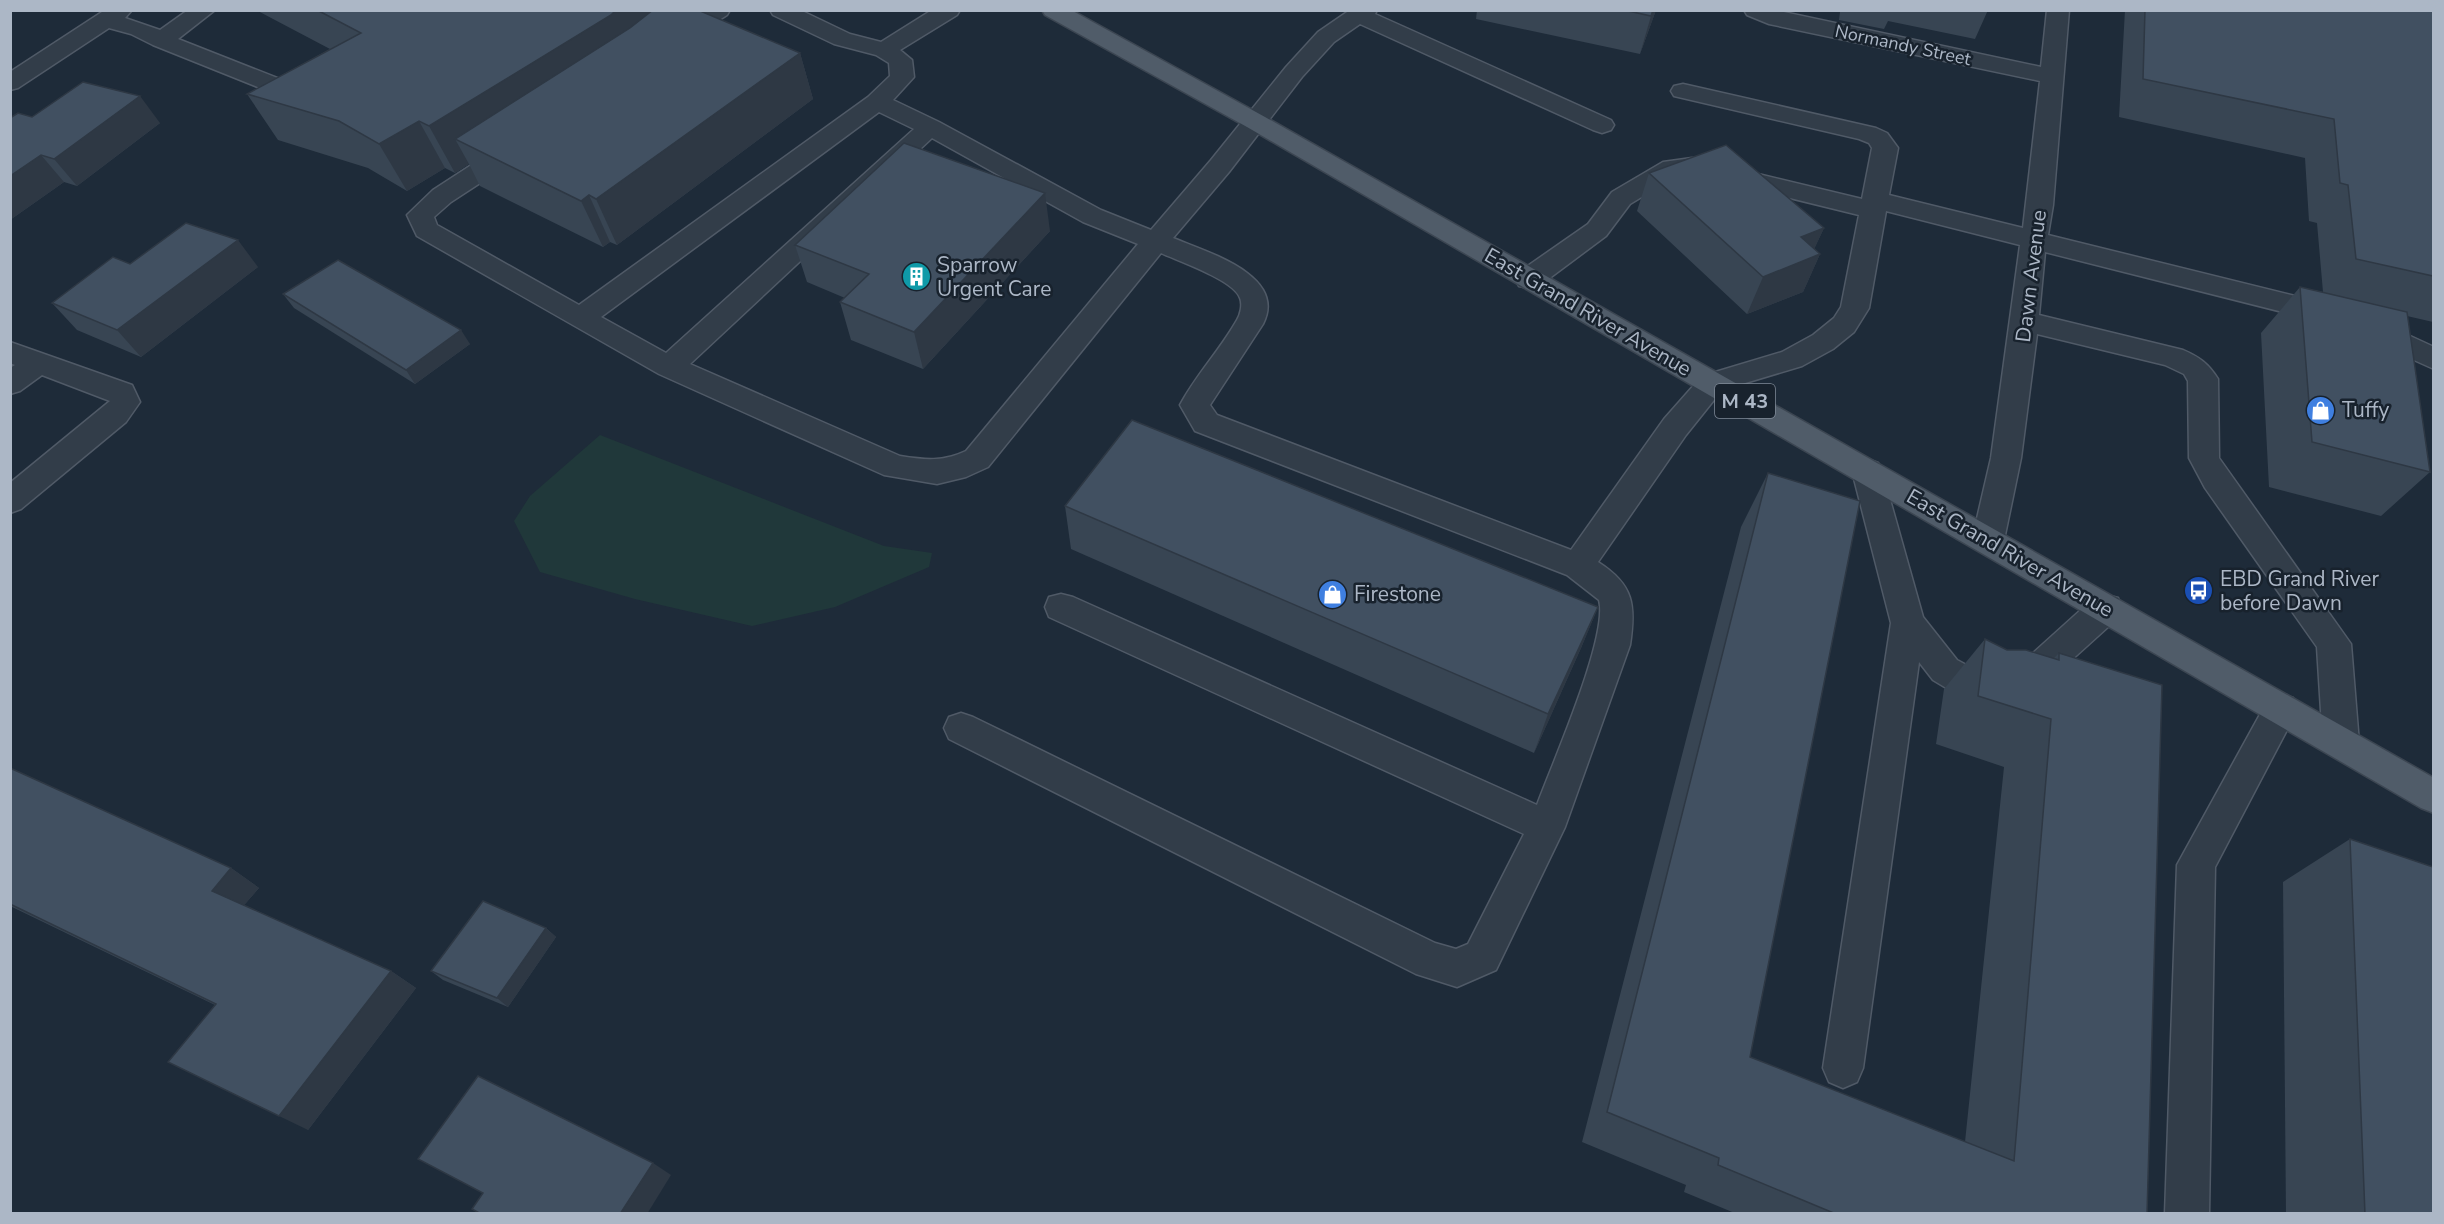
<svg xmlns="http://www.w3.org/2000/svg" width="2444" height="1224" font-family="'Nunito Sans',sans-serif">
<style>
.green{fill:#20383a}
.lines{fill:none;stroke-linecap:round;stroke-linejoin:round}
.minor-casing{stroke:#505a67;stroke-width:3}
.major-casing{stroke:#3c4652;stroke-width:3}
.minor{fill:#323d49;fill-rule:evenodd}
.major{fill:#505c69;fill-rule:evenodd}
.wall{fill:#384553}
.shaded-wall{fill:#2e3844}
.building{fill:#415061;stroke:#2e3844;stroke-width:1.5}
.labels{text-anchor:middle;dominant-baseline:central;stroke-width:5;stroke-linejoin:round;paint-order:stroke}
.far-street-label{font-size:18px;fill:#acb7c6;stroke:#18222d}
.shield{fill:#18222d;stroke:#808a98;stroke-width:1.5}
.shield-label{font-size:20px;font-weight:bold;fill:#acb7c6}
.poi-label{font-size:21px;fill:#acb7c6;stroke:#18222d;text-anchor:start}
.street-label{font-size:21px;fill:#acb7c6;stroke:#18222d}
</style>
<rect width="100%" height="100%" fill="#1e2b39"/>
<path class="green" d="M600,435l284,111 48,7 -3,14 -94,40 -83,19 -117,-27 -95,-27 -26,-51 16,-25z"/>
<g class="lines">
<defs>
<g id="minor">
<path d="M105,10h27l-7,8 35,12 28,-20h27l-37,29 140,55 3,5 -3,5 -9,2 -9,-2 -147,-59 -22,-11 -22,-6 -91,60 -8,2v-18z"/>
<path d="M703,10h27l-3,5 -47,30 -8,2 -8,-2 -4,-5 4,-5z"/>
<path d="M770,10h30l50,24 31,8 51,-32h28l-3,5 -57,35 12,10 2,17 -21,23 46,22 162,88 50,20 60,-70 75,-93 32,-35 32,-22h27l-2,4 236,106 3,5 -3,5 -9,3 -9,-3 -233,-106 -26,18 -32,35 -73,95 -56,66c33,14 115,37 90,86l-53,81 7,10 354,135 93,-131 38,-43 80,-24 31,-17 21,-17 7,-11 18,-92 -167,-41 -14,1 -48,29 -24,32 -67,50 -10,2 -10,-2 -4,-7 4,-7 69,-48 24,-32 51,-30 29,-4 170,41 10,-51 -3,-5 -10,-4 -185,-43 -3,-5 3,-5 9,-2 193,44 11,5 11,15 -9,47 134,33 17,-147 -271,-57 -22,-9 -3,-5h30l267,57 6,-57h22l-16,195 -5,30 308,76 78,36v22l-96,-43 -293,-74 -6,63 144,35c16,7 25,13 35,29l1,79 132,186 8,99 -6,11 -12,4 -12,-4 -6,-11 -6,-96 -112,-159 -16,-30 -1,-77 -4,-7 -19,-9 -128,-31 -16,124 -17,82 -5,9 -11,4 -11,-4 -5,-9 19,-82 29,-213 -134,-34 -17,97 -15,24 -21,17 -31,17 -80,24 -36,45 -88,127c36,23 38,43 32,83l-65,182 -69,143 -39,17 -41,-13 -467,-235 -5,-11 5,-11 12,-4 12,4 462,226 21,6 12,-5 56,-110 -475,-217 -4,-10 4,-10 12,-3 12,3 464,208c15,-41 72,-169 62,-205l-32,-25 -372,-144 -15,-26c16,-30 40,-55 57,-85 3,-5 6,-15 3,-22 -6,-18 -62,-37 -79,-45l-173,214 -22,10 -29,7 -53,-9 -225,-101 -242,-138 -10,-21 26,-25 69,-45 9,-2 9,2 4,6 -4,6 -69,45 -17,15 3,8 142,80 289,-208 22,-21 -1,-13 -13,-8 -42,-11 -61,-29zM879,112l35,17 -248,224 -65,-36zM932,138l151,84 55,22 -172,207c-23,11 -41,9 -66,5l-210,-92z"/>
<path d="M10,342l122,43 8,17 -14,20 -105,87 -11,4v-30l100,-82 -68,-26 -22,16 -10,3v-26l5,-3 -5,-2z"/>
<path d="M1867,459l11,4 4,8 41,146 34,43 13,7h18l45,-14 61,-55 12,-3 12,3 4,10 -4,10 -62,56 -68,23h-23l-12,-5 -20,-12 -14,-18 -56,406 -6,14 -14,6 -14,-6 -6,-14 68,-445 -39,-152 4,-8z"/>
<path d="M2281,694l12,4 5,11 -83,158 -6,347h-44l12,-349 92,-167z"/>
</g>
<path id="major" d="M1042,10h29l194,107 1169,661v35l-13,-5 -1174,-681 -202,-112z"/>
</defs>
<use href="#minor" class="minor-casing"/>
<use href="#major" class="major-casing"/>
<use href="#minor" class="minor"/>
<use href="#major" class="major"/>
</g>
<g class="wall">
<path d="M256,10h442l102,43 13,46 -196,146 -7,-3 -7,5 -123,-61 -11,-22 -14,9 -10,-5 -38,23 -39,-23 -90,-28 -31,-46 83,-45z"/>
<path d="M1477,10h179l-16,44 -164,-35z"/>
<path d="M1833,10h155l-13,29 -87,-18 -4,8 -45,-9 1,-8z"/>
<path d="M2125,10h308v312l-26,-6 23,156 -49,44 -112,-29 -8,-154 39,-46 23,5 -6,-69 -8,-2 -4,-63 -186,-41z"/>
<path d="M10,118l150,5 -83,63 -13,-4 -54,38z"/>
<path d="M1649,173l175,55 -10,21 6,5 -17,38 -56,22 -110,-103z"/>
<path d="M1050,231l-127,138 -72,-29 -11,-38 5,-4 -38,-16 -12,-37z"/>
<path d="M258,267l-117,90 -64,-27 -25,-27z"/>
<path d="M283,294l187,50 -55,40 -121,-76z"/>
<path d="M1768,473l-18,584 215,85 39,-375 -68,-23 8,-55 41,-50 22,11 47,8 5,-5 88,561h-410l-53,-22 2,-7 -104,-43 159,-615z"/>
<path d="M1065,506l533,101 -17,41 -47,105 -463,-204z"/>
<path d="M10,768l221,100 28,20 -15,17 147,66 25,17 -108,142 -93,-125 -205,-99z"/>
<path d="M2350,839l83,375h-147l-3,-332z"/>
<path d="M546,928l10,9 -48,70 -65,-27 -12,-9z"/>
</g>
<g class="shaded-wall">
<path d="M616,10h77l-238,129 14,25 -14,9 -26,-47z"/>
<path d="M1653,10h3l-16,44 11,-38z"/>
<path d="M800,53l13,46 -196,146 -21,-46z"/>
<path d="M140,96l20,27 -83,63 -23,-27z"/>
<path d="M419,121l26,47 -38,23 -28,-47z"/>
<path d="M41,155l23,27 -54,38v-44z"/>
<path d="M1045,193l5,38 -127,138 -9,-37z"/>
<path d="M589,195l21,47 -7,5 -22,-46z"/>
<path d="M1824,228l-14,30 10,-4 -17,38 -56,22 16,-37 38,-40z"/>
<path d="M238,240l20,27 -117,90 -24,-27z"/>
<path d="M461,330l9,14 -55,40 -9,-14z"/>
<path d="M1598,607l-17,41 -47,105 14,-39z"/>
<path d="M231,868l28,20 -19,22 -28,-19z"/>
<path d="M546,928l10,9 -48,70 -11,-9z"/>
<path d="M391,971l25,17 -108,142 -29,-14z"/>
<path d="M653,1163l18,12 -24,39h-27z"/>
</g>
<g class="building">
<path d="M317,10h299l-5,5 -182,111 -10,-5 -40,23 -40,-23 -92,-27 114,-61z"/>
<path d="M653,10h45l102,43 -204,146 -7,-4 -8,6 -126,-62 175,-111z"/>
<path d="M1624,10h29l-2,6z"/>
<path d="M2145,10h288v266l-77,-17 -8,-74 -8,-2 -6,-64 -191,-40z"/>
<path d="M83,82l57,14 -86,63 -13,-4 -31,21v-58l8,-5 14,4z"/>
<path d="M904,143l141,50 -131,139 -74,-30 29,-28 -74,-29z"/>
<path d="M1726,145l98,83 -23,9 19,17 -57,23 -114,-104z"/>
<path d="M186,223l52,17 -121,90 -65,-27 61,-46 17,7z"/>
<path d="M338,260l123,70 -55,40 -123,-76z"/>
<path d="M2300,287l107,25 23,160 -118,-30z"/>
<path d="M1132,420l466,187 -50,107 -483,-208z"/>
<path d="M1768,473l92,28 -110,556 264,104 37,-442 -73,-23 7,-57 22,11h19l33,10v-7l103,32 -15,529h-311l-118,-49 1,-7 -112,-46z"/>
<path d="M10,768l221,100 -19,23 179,80 -112,145 -111,-54 48,-58 -206,-100z"/>
<path d="M2350,839l83,28v347h-68z"/>
<path d="M483,901l63,27 -49,70 -66,-27z"/>
<path d="M478,1076l175,87 -33,51h-139l-9,-5 11,-16 -65,-34z"/>
</g>
<defs>
<symbol id="building-disc" viewBox="-11 -11 22 22"><circle r="9.5" fill="#0f9aa8" stroke="#18222d"/><path d="M-4-6H4V6H1V3H-1V6H-4ZM-2.5-4.3h1.7v1.8h-1.7ZM.8-4.3h1.7v1.8H.8ZM-2.5-1h1.7V.8h-1.7ZM.8-1h1.7V.8H.8Z" fill="#fff"/></symbol>
<symbol id="shop-disc" viewBox="-11 -11 22 22"><circle r="9.5" fill="#3f7fe0" stroke="#18222d"/><path d="M-5-2.5h2.3a2.7 3.5 0 0 1 5.4 0H5L5.5 6h-11ZM-1.5-2.5h3a1.5 2.3 0 0 0-3 0Z" fill="#fff"/></symbol>
<symbol id="bus-disc" viewBox="-11 -11 22 22"><circle r="9.5" fill="#1a4fb4" stroke="#18222d"/><path d="M-5-6H5V4H4V6H2V4H-2V6H-4V4H-5ZM-3.5-4V0h7V-4ZM-3.5 1.2v1.5H-2V1.2ZM2 1.2v1.5H3.5V1.2Z" fill="#fff"/></symbol>
</defs>
<g fill-rule="evenodd">
<use href="#building-disc" x="900" y="260" width="33" height="33"/>
<use href="#shop-disc" x="2304" y="394" width="33" height="33"/>
<use href="#bus-disc" x="2182" y="574" width="33" height="33"/>
<use href="#shop-disc" x="1316" y="578" width="33" height="33"/>
</g>
<g class="labels">
<g class="far-street-label">
<text transform="translate(1903 45) rotate(12)">Normandy Street</text>
</g>
<rect class="shield" x="1715" y="384" width="60" height="34" rx="4.5"/>
<g class="shield-label">
<text x="1745" y="401">M 43</text>
</g>
<g class="poi-label">
<text x="937" y="265">Sparrow<tspan x="937" dy="24">Urgent Care</tspan></text>
<text x="2342" y="410">Tuffy</text>
<text x="2220" y="579">EBD Grand River<tspan x="2220" dy="24">before Dawn</tspan></text>
<text x="1354" y="594">Firestone</text>
</g>
<g class="street-label">
<text transform="translate(2031 276) rotate(-83)">Dawn Avenue</text>
<text transform="translate(1588 312) rotate(30)">East Grand River Avenue</text>
<text transform="translate(2010 553) rotate(30)">East Grand River Avenue</text>
</g>
</g>
<rect width="2444" height="1224" fill="none" stroke="#acb7c6" stroke-width="24"/>
</svg>
